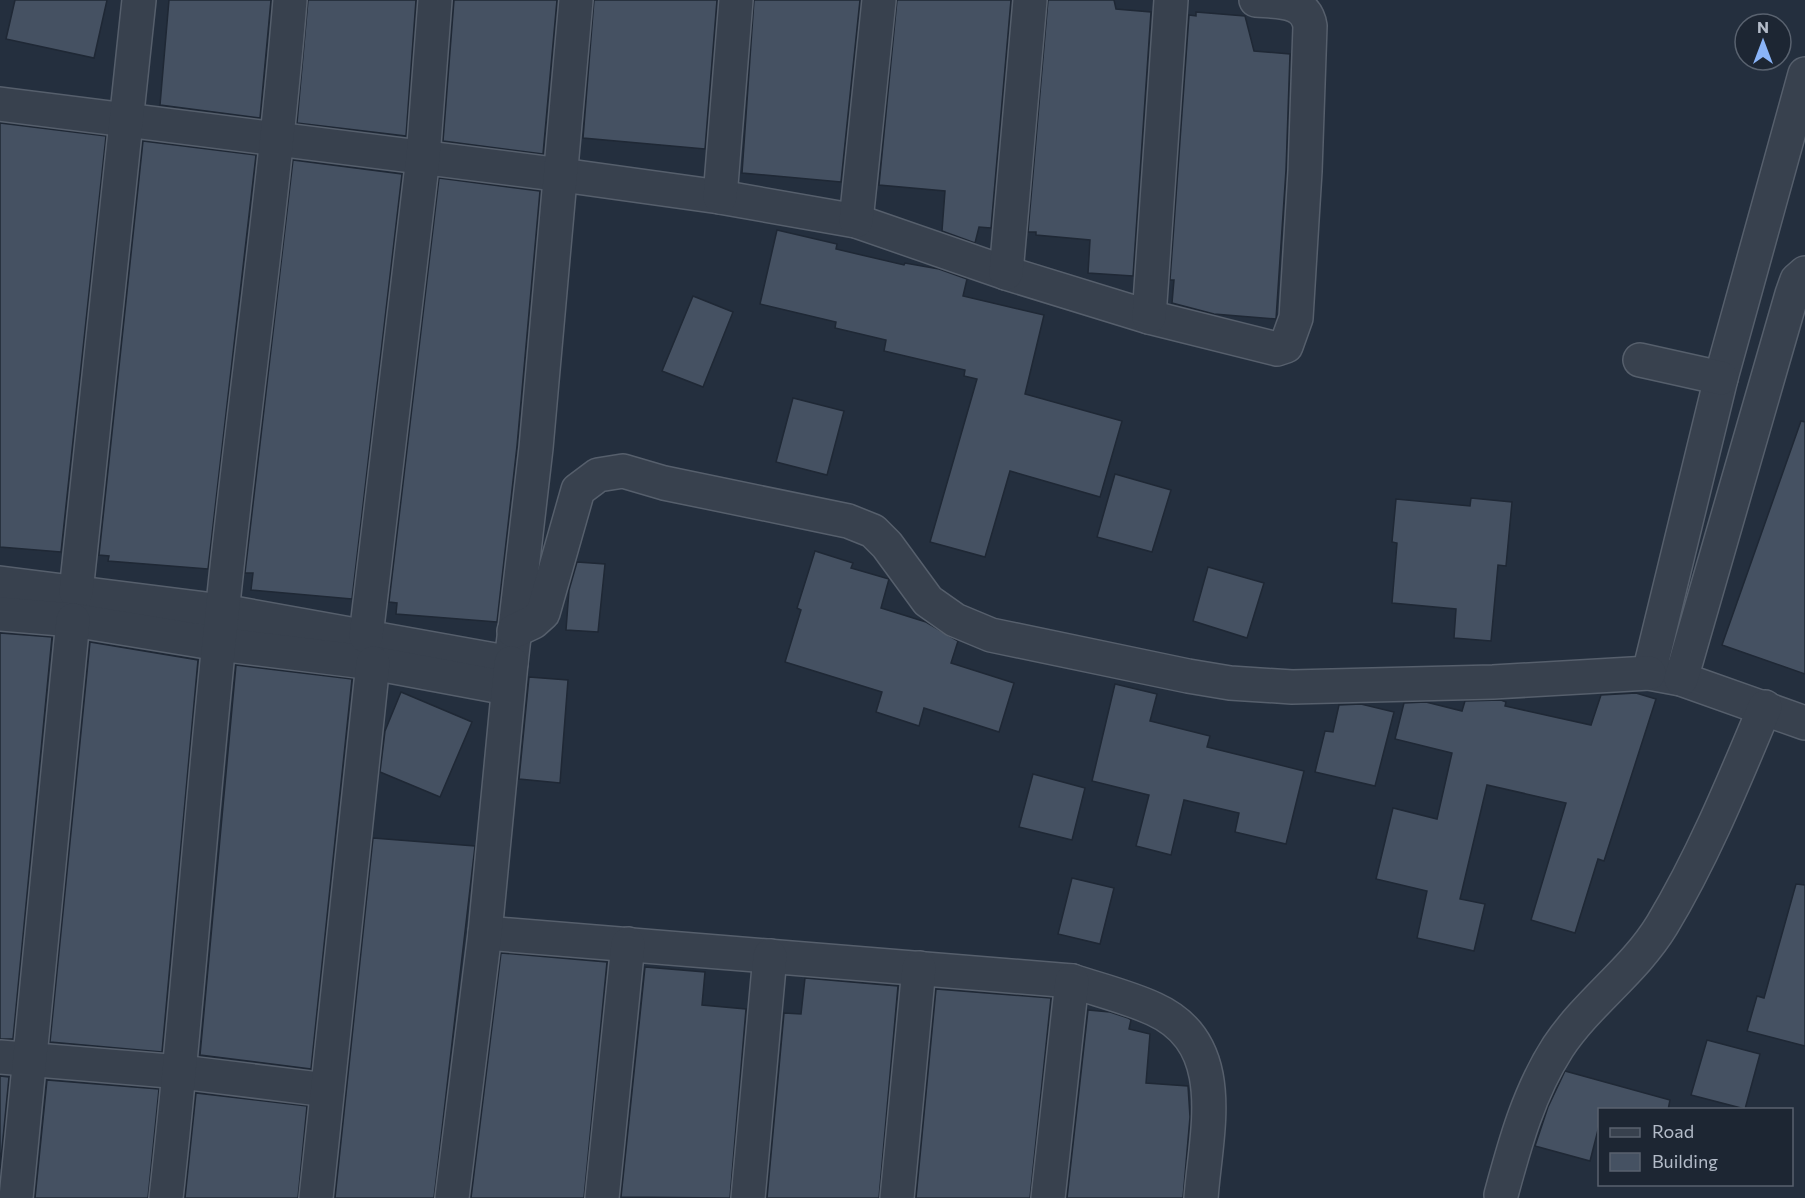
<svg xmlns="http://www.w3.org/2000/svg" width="1805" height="1198" font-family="Commissioner,sans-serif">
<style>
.building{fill:#455162;stroke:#1f2835;stroke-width:1.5}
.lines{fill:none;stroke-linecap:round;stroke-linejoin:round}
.minor-casing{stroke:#565f6c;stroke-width:36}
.minor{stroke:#38414e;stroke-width:33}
</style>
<rect width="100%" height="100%" fill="#242f3e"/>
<g class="building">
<path d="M15,0h92l-13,58 -88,-19z"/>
<path d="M169,0h102l-11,118 -100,-13z"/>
<path d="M308,0h108l-10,136 -109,-13z"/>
<path d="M454,0h103l-14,154 -100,-13z"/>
<path d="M594,0h123l-12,149 -122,-11z"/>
<path d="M754,0h106l-19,182 -99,-9z"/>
<path d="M897,0h114l-20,228 -12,-1 -4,16 -33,-12 3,-40 -66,-6z"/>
<path d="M1048,0h66l2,9 35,3 -18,264 -45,-3 2,-33 -54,-5v-3h-8z"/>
<path d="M1196,12l49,4 9,35 36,3 -4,116 -10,149 -62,-5 -42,-11 2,-23h-4l19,-265 7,1z"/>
<path d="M0,123l106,13 -45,416 -61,-5z"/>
<path d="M143,141l113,14 -48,414 -100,-8 1,-5 -10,-1z"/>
<path d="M293,160l109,14 -50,425 -101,-9 2,-17h-8z"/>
<path d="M439,178l101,13 -23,255 -20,176 -101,-8 1,-11 -8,-1z"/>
<path d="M777,230l60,14 -1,5 68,16 1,-2 34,6 28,10 -4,17 81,19 -19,79 97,27 -22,76 -90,-26 -25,86 -55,-15 47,-163 -13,-3 1,-6 -81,-19 2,-11 -51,-12 1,-6 -76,-18z"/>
<path d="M693,296l40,16 -30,75 -41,-16z"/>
<path d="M793,398l51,13 -17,64 -51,-13z"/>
<path d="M1801,421l4,1v252l-83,-29z"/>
<path d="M1115,474l56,16 -19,62 -55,-15z"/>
<path d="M1471,498l41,4 -6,64 -8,-1 -7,76 -37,-3 2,-29 -64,-6 5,-60 -5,-1 4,-43 74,7z"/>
<path d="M815,551l38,12 -2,5 38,11 -8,29 45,14 32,19 -7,22 63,20 -15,49 -75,-24 -5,18 -43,-14 6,-20 -97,-30 16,-52 -4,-2z"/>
<path d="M577,562l28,2 -7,68 -32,-2 3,-40z"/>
<path d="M1208,567l56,16 -17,55 -54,-17z"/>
<path d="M0,633l52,4 -39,402h-13z"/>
<path d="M90,642l108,18 -36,392 -112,-10z"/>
<path d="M236,665l116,14 -41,390 -111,-14z"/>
<path d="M529,677l39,3 -8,103 -41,-4z"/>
<path d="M1115,684l42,10 -7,27 60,15 -3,11 97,24 -18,73 -51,-12 4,-19 -55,-13 -13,55 -35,-9 13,-51 -57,-14z"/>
<path d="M401,692l71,30 -32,75 -60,-25 5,-41z"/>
<path d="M1636,693l20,6 -52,162 -6,-2 -23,74 -44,-13 35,-117 -79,-18 -27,114 25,5 -11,47 -57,-13 10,-47 -51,-12 17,-71 44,11 15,-66 -57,-14 9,-36 22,-1 36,9 3,-10 36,-1 5,2 -1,4 86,19 10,-30z"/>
<path d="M1361,704l33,8 -19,74 -60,-14 10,-41 8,1 6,-27z"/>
<path d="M1033,774l52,14 -13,52 -53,-13z"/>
<path d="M373,838l102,8 -41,352h-99z"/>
<path d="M1072,878l42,10 -14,56 -42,-10z"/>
<path d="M1796,884l9,1v161l-58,-15 10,-35 7,2z"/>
<path d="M501,953l106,9 -23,236h-113z"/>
<path d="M645,967l60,5 -3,33 44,4 -16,189 -109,-1z"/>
<path d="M805,978l93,8 -19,212h-112l17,-185 17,1z"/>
<path d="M936,989l115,9 -21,200h-114z"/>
<path d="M1088,1010l22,2 18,6 3,2 -2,9 21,5 -4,49 42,3 2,31 -7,81h-116z"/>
<path d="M1707,1040l53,14 -15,55 -54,-14z"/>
<path d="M1565,1071l105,29 -2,10h-69v16l-9,35 -55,-15 13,-39z"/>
<path d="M0,1076l9,1 -9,92z"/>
<path d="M47,1080l112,9 -11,109h-113z"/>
<path d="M196,1093l111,13 -9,92h-113z"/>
</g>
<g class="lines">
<defs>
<g id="minor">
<path d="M1805,74l-84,304 -72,295 32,6 124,44"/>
<path d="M0,104l562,71 158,22 136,24 150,52 143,44 128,32 9,-3 10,-28 9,-147 5,-145c-4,-26 -30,-24 -54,-26"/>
<path d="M720,197l16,-197"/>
<path d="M856,221l23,-221"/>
<path d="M1006,273l24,-273"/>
<path d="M1149,317l22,-317"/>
<path d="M1640,360l81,18"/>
<path d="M0,583l222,28 289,52 25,-215 40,-448"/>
<path d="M76,592l63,-592"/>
<path d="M0,614l73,6 146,24 154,19 134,25"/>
<path d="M514,631l19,-9 10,-9 35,-123 20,-15 25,-4 41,12 184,38 25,10 14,14 41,56 27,19 36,15 197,41 42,7 62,4 201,-5 156,-9"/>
<path d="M366,636l57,-479 12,-157"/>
<path d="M1681,679l111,-385 5,-14 8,-7"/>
<path d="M485,933l587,48c27,9 56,16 82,28 77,35 52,122 47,189"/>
<path d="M0,1057l181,15 146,18"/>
<path d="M1501,1195c14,-52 28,-103 57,-148 30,-45 76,-76 104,-122 41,-68 72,-144 103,-218"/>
<path d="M16,1198l57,-578"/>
<path d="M166,1198c22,-195 35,-390 56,-584 21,-205 51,-409 68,-614"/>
<path d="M316,1198l57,-535"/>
<path d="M452,1198l33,-265 26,-270"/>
<path d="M602,1198l26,-254"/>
<path d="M748,1198l22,-242"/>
<path d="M897,1198l22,-230"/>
<path d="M1048,1198l24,-217"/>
</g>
</defs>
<use href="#minor" class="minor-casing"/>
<use href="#minor" class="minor"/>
</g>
<rect x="1598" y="1108" width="195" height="78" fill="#1d2633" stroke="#59626f" stroke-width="1.5"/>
<rect x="1610" y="1128" width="30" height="9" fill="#38414e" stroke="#59626f" stroke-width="1.5"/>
<text x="1652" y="1138" font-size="18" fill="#b4bcc9">Road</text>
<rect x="1610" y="1153" width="30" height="18" fill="#455162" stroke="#59626f" stroke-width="1.5"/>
<text x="1652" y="1168" font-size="18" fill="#b4bcc9">Building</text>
<g transform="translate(1763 42)"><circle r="28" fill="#1d2633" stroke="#59626f" stroke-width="1.5"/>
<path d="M0-4.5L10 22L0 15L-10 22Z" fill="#8ab4f8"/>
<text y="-9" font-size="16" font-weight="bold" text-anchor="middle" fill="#b4bcc9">N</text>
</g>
</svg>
